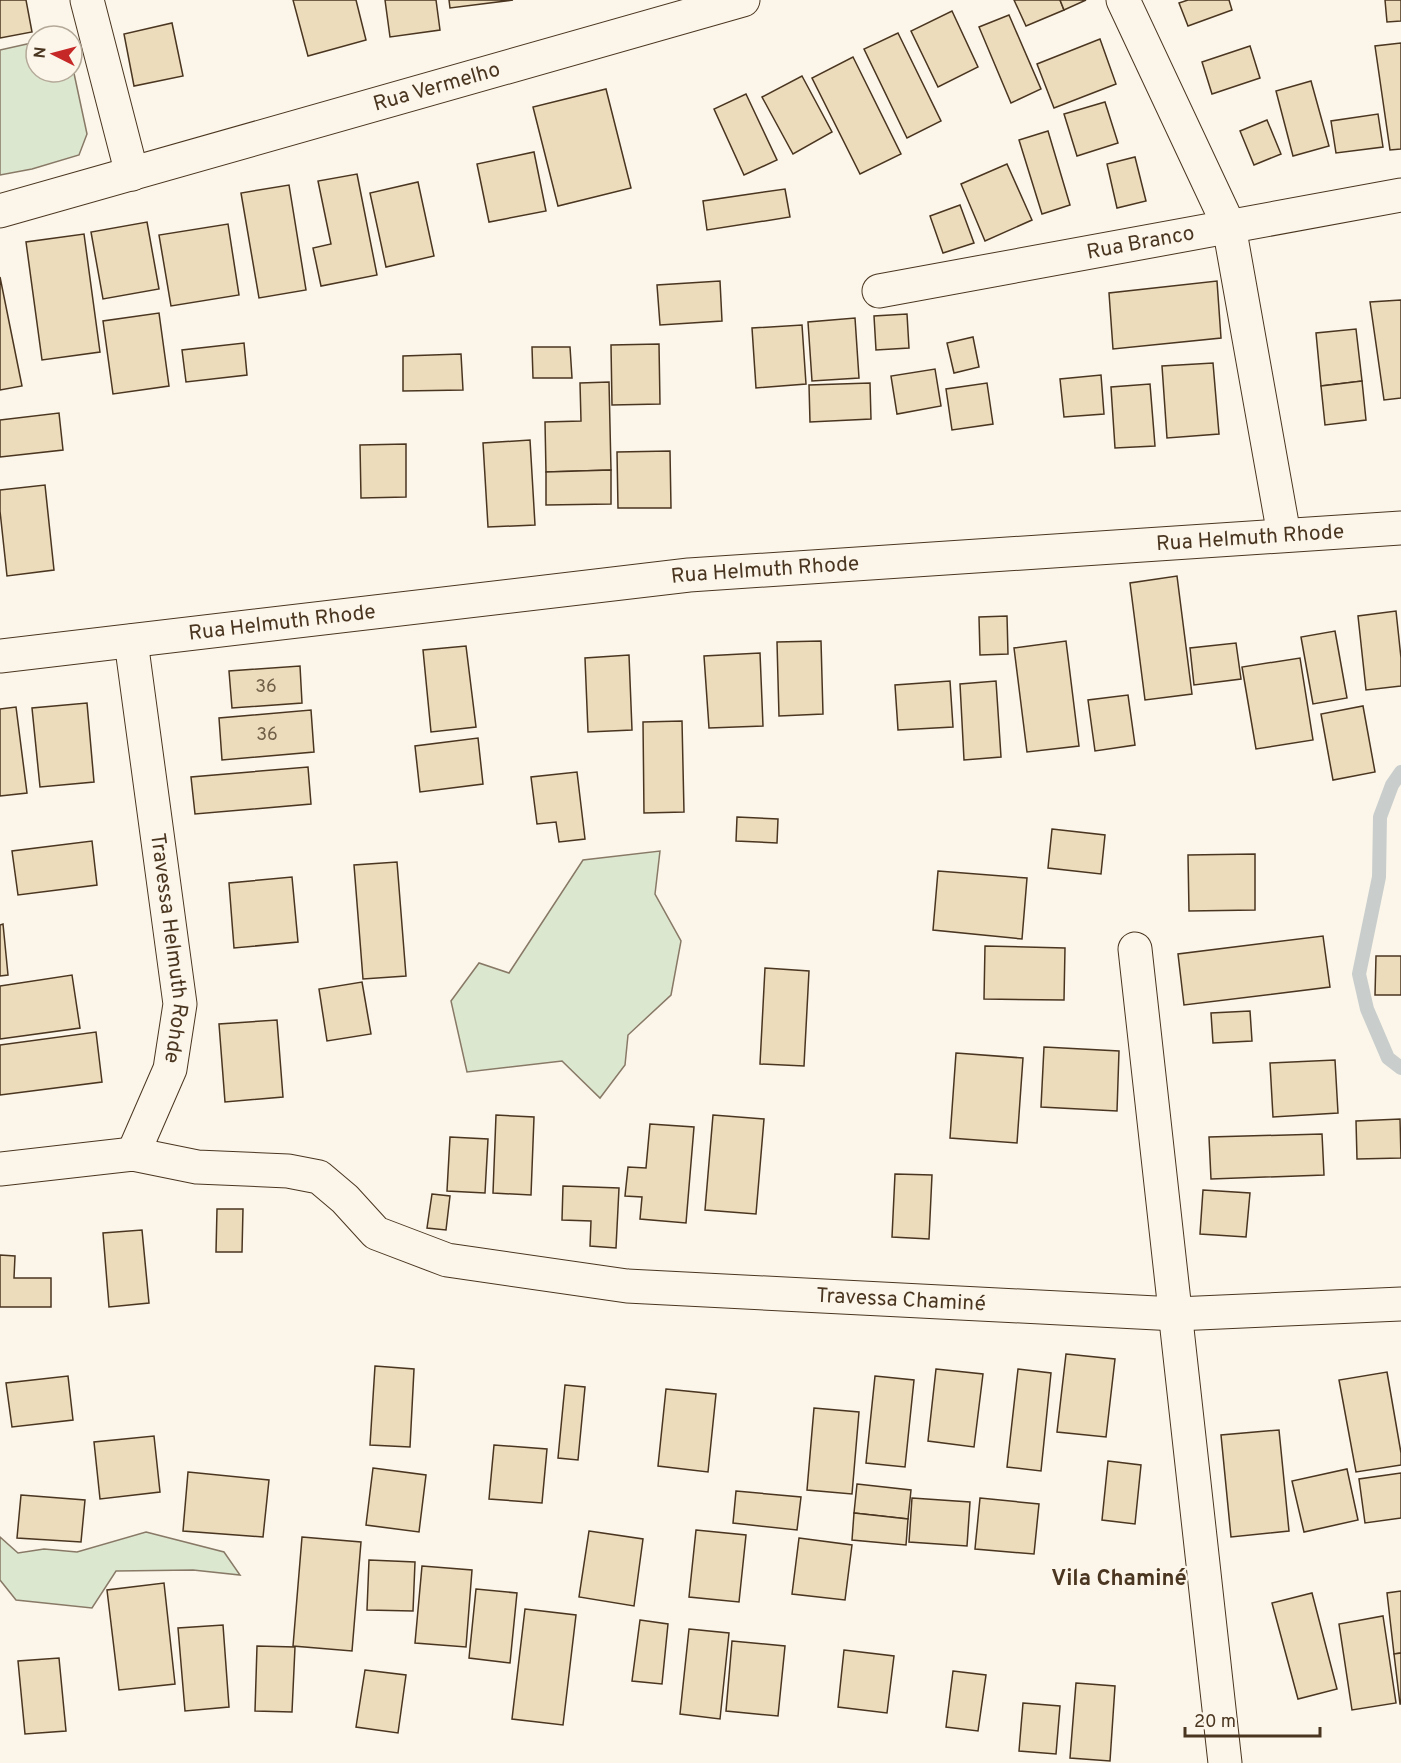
<svg xmlns="http://www.w3.org/2000/svg" width="1401" height="1763" font-family="Overpass,sans-serif">
<style>
.green{fill:#dce7d0;stroke:#887966;stroke-width:1.5}
.lines{fill:none;stroke-linecap:round;stroke-linejoin:round}
.stream{stroke:#c9cecd;stroke-width:14}
.building{fill:#ecdcbc;stroke:#4a3520;stroke-width:1.5}
.minor-casing{stroke:#4a3520;stroke-width:35}
.minor{stroke:#fbf6e9;stroke-width:33}
.labels{text-anchor:middle;dominant-baseline:central;stroke-width:4.5;stroke-linejoin:round;paint-order:stroke}
.number-label{font-size:18px;fill:#725f47}
.street-label{font-size:21px;fill:#4a3520;stroke:#fbf6e9}
.neighbourhood-label{font-size:22px;font-weight:bold;fill:#4a3520;stroke:#fbf6e9}
</style>
<rect width="100%" height="100%" fill="#fbf6e9"/>
<g class="green">
<path d="M36,42v30h36v-8l15,70 -8,21 -47,14 -32,6v-125z"/>
<path d="M660,851l-5,43 26,47 -10,54 -43,40 -3,30 -25,33 -38,-37 -95,11 -16,-71 28,-38 30,10 74,-113z"/>
<path d="M146,1532l78,20 16,23 -47,-5 -77,1 -24,37 -76,-8 -16,-20v-43l18,16 26,-4 33,3z"/>
</g>
<g class="lines">
<path class="stream" d="M1401,772l-9,13 -12,32 -1,60 -20,97 8,35 21,49 13,10"/>
</g>
<g class="building">
<path d="M0,0h26l6,32 -32,6z"/>
<path d="M293,0h63l10,40 -58,16z"/>
<path d="M385,0h51l4,30 -50,7z"/>
<path d="M449,0h64l-63,8z"/>
<path d="M1014,0h46l4,10 -38,16z"/>
<path d="M1060,0h26l-22,10z"/>
<path d="M1188,0h41l3,10 -44,16 -9,-23z"/>
<path d="M1385,0h16v21l-14,1z"/>
<path d="M952,11l26,56 -40,20 -27,-56z"/>
<path d="M1009,15l32,74 -30,14 -32,-76z"/>
<path d="M172,23l11,53 -49,10 -10,-52z"/>
<path d="M898,33l43,88 -34,17 -43,-89z"/>
<path d="M1100,39l16,45 -62,24 -17,-44z"/>
<path d="M1401,43v106l-11,1 -15,-104z"/>
<path d="M1250,46l10,32 -48,16 -10,-32z"/>
<path d="M853,57l48,97 -41,20 -48,-96z"/>
<path d="M802,76l30,56 -39,22 -31,-57z"/>
<path d="M1311,81l18,65 -36,10 -17,-65z"/>
<path d="M606,89l25,99 -73,18 -25,-99z"/>
<path d="M746,94l31,66 -33,15 -30,-66z"/>
<path d="M1105,102l13,41 -41,13 -13,-42z"/>
<path d="M1378,114l5,33 -47,6 -5,-32z"/>
<path d="M1267,120l14,34 -27,11 -14,-34z"/>
<path d="M1048,131l22,74 -28,9 -23,-74z"/>
<path d="M534,152l12,59 -57,11 -12,-58z"/>
<path d="M1135,157l11,44 -29,7 -10,-44z"/>
<path d="M1007,164l25,56 -47,21 -24,-57z"/>
<path d="M357,174l20,101 -56,11 -8,-38 18,-4 -13,-63z"/>
<path d="M418,182l16,74 -48,11 -16,-74z"/>
<path d="M289,185l17,105 -47,8 -18,-105z"/>
<path d="M785,189l5,28 -83,13 -4,-29z"/>
<path d="M960,205l14,38 -31,10 -13,-37z"/>
<path d="M147,222l12,67 -56,10 -12,-67z"/>
<path d="M228,224l11,71 -68,11 -12,-71z"/>
<path d="M84,234l16,118 -58,8 -16,-118z"/>
<path d="M0,277l22,109 -22,4z"/>
<path d="M720,281l2,40 -62,4 -3,-40z"/>
<path d="M1217,281l4,57 -108,11 -4,-56z"/>
<path d="M1401,300v98l-17,2 -14,-98z"/>
<path d="M159,313l10,73 -56,8 -10,-73z"/>
<path d="M907,314l2,34 -33,2 -2,-34z"/>
<path d="M855,318l4,60 -47,3 -4,-59z"/>
<path d="M802,325l4,59 -50,4 -4,-60z"/>
<path d="M1356,329l6,52 -41,5 -5,-53z"/>
<path d="M973,337l6,30 -25,6 -7,-30z"/>
<path d="M244,343l3,32 -61,7 -4,-32z"/>
<path d="M659,344l1,60 -48,1 -1,-60z"/>
<path d="M532,347h38l2,31h-39z"/>
<path d="M461,354l2,36 -60,1v-35z"/>
<path d="M1213,363l6,71 -52,4 -5,-72z"/>
<path d="M935,369l6,37 -44,8 -6,-38z"/>
<path d="M1101,375l3,39 -40,3 -4,-38z"/>
<path d="M1362,381l4,39 -41,5 -4,-39z"/>
<path d="M609,382l2,88 -65,2 -1,-50 36,-1 -1,-38z"/>
<path d="M870,383l1,36 -61,3 -1,-37z"/>
<path d="M987,383l6,41 -41,6 -6,-41z"/>
<path d="M1150,384l5,62 -40,2 -4,-61z"/>
<path d="M59,413l4,37 -63,7v-37z"/>
<path d="M530,440l5,85 -47,2 -5,-84z"/>
<path d="M406,444v53l-45,1 -1,-53z"/>
<path d="M670,451l1,57h-53l-1,-56z"/>
<path d="M611,470v34l-65,1v-33z"/>
<path d="M45,485l9,85 -47,6 -7,-65v-21z"/>
<path d="M1177,576l15,118 -47,6 -15,-117z"/>
<path d="M1396,611l5,47v28l-35,4 -8,-74z"/>
<path d="M1007,616l1,38 -28,1 -1,-38z"/>
<path d="M1335,631l12,67 -34,6 -12,-67z"/>
<path d="M821,641l2,73 -44,2 -2,-74z"/>
<path d="M1066,641l13,105 -52,6 -13,-104z"/>
<path d="M1236,643l5,36 -47,6 -4,-37z"/>
<path d="M466,646l10,81 -45,5 -8,-82z"/>
<path d="M760,653l3,73 -54,2 -5,-72z"/>
<path d="M629,655l3,75 -44,2 -3,-74z"/>
<path d="M1300,658l13,82 -57,9 -14,-82z"/>
<path d="M300,666l2,37 -70,5 -3,-37z"/>
<path d="M950,681l3,46 -55,3 -3,-45z"/>
<path d="M996,681l5,76 -37,3 -4,-76z"/>
<path d="M1128,695l7,50 -40,6 -7,-51z"/>
<path d="M87,703l7,79 -54,5 -8,-79z"/>
<path d="M1363,706l12,66 -42,8 -12,-66z"/>
<path d="M16,707l11,86 -27,3v-87z"/>
<path d="M311,710l3,42 -92,8 -3,-42z"/>
<path d="M682,721l2,91 -40,1 -1,-91z"/>
<path d="M478,738l5,46 -63,8 -5,-46z"/>
<path d="M308,767l3,37 -116,10 -4,-37z"/>
<path d="M577,772l8,67 -26,3 -3,-20 -19,2 -6,-47z"/>
<path d="M737,817l41,2 -1,24 -41,-2z"/>
<path d="M1052,829l53,6 -4,39 -53,-6z"/>
<path d="M92,841l5,44 -79,10 -6,-44z"/>
<path d="M1255,854v56l-66,1 -1,-56z"/>
<path d="M397,862l9,114 -43,3 -9,-114z"/>
<path d="M938,871l89,7 -5,61 -89,-9z"/>
<path d="M292,877l6,65 -64,6 -5,-65z"/>
<path d="M3,924l5,51 -8,1v-51z"/>
<path d="M1323,936l7,51 -146,18 -6,-51z"/>
<path d="M985,946l80,2 -1,52 -80,-1z"/>
<path d="M1376,956h25v39h-26z"/>
<path d="M765,968l44,3 -5,95 -44,-2z"/>
<path d="M72,975l8,53 -80,11v-53z"/>
<path d="M362,982l9,52 -44,7 -8,-52z"/>
<path d="M1250,1011l2,30 -39,2 -2,-30z"/>
<path d="M277,1020l6,77 -58,5 -6,-78z"/>
<path d="M96,1032l6,50 -102,13v-50z"/>
<path d="M1044,1047l75,4 -2,60 -76,-4z"/>
<path d="M956,1053l67,5 -6,85 -67,-5z"/>
<path d="M1335,1060l3,53 -65,4 -3,-54z"/>
<path d="M496,1115l38,2 -3,78 -38,-2z"/>
<path d="M713,1115l51,4 -8,95 -51,-4z"/>
<path d="M1400,1119l1,39 -44,1 -1,-38z"/>
<path d="M650,1124l44,3 -8,96 -46,-4 2,-22 -17,-1 3,-29 18,1z"/>
<path d="M1322,1134l2,41 -113,4 -2,-42z"/>
<path d="M450,1137l38,2 -3,54 -38,-2z"/>
<path d="M895,1174l37,1 -3,64 -37,-2z"/>
<path d="M563,1186l56,2 -3,60 -26,-2 1,-25 -29,-1z"/>
<path d="M1203,1190l47,3 -4,44 -46,-3z"/>
<path d="M432,1194l18,2 -4,34 -19,-2z"/>
<path d="M217,1209h26l-1,43h-26z"/>
<path d="M142,1230l7,73 -40,4 -6,-74z"/>
<path d="M0,1255l15,1 -1,22h37v29h-51z"/>
<path d="M1066,1354l49,5 -9,78 -49,-5z"/>
<path d="M375,1366l39,3 -4,78 -40,-2z"/>
<path d="M936,1369l47,5 -9,73 -46,-6z"/>
<path d="M1018,1369l33,4 -10,98 -34,-4z"/>
<path d="M1387,1372l14,81v12l-45,7 -17,-92z"/>
<path d="M68,1376l5,44 -61,7 -6,-44z"/>
<path d="M875,1376l39,4 -9,87 -39,-4z"/>
<path d="M565,1385l20,2 -7,73 -20,-2z"/>
<path d="M666,1389l50,5 -8,78 -50,-6z"/>
<path d="M814,1408l45,4 -7,82 -45,-4z"/>
<path d="M1279,1430l10,101 -58,6 -10,-102z"/>
<path d="M154,1436l6,56 -60,7 -6,-57z"/>
<path d="M494,1445l53,4 -5,54 -53,-4z"/>
<path d="M1108,1461l33,4 -6,59 -33,-4z"/>
<path d="M373,1468l53,7 -7,57 -53,-7z"/>
<path d="M1347,1469l11,51 -54,12 -12,-51z"/>
<path d="M188,1472l81,8 -6,57 -80,-6z"/>
<path d="M1401,1473v45l-36,5 -6,-44z"/>
<path d="M857,1484l54,6 -3,29 -54,-6z"/>
<path d="M736,1491l65,6 -4,33 -64,-7z"/>
<path d="M21,1495l64,5 -4,42 -64,-4z"/>
<path d="M912,1498l58,4 -3,44 -58,-4z"/>
<path d="M980,1498l59,6 -5,50 -59,-5z"/>
<path d="M854,1513l54,6 -2,26 -54,-5z"/>
<path d="M696,1530l50,5 -7,67 -50,-5z"/>
<path d="M589,1531l54,8 -9,67 -55,-9z"/>
<path d="M302,1537l59,5 -9,109 -59,-5z"/>
<path d="M799,1538l53,7 -7,55 -53,-6z"/>
<path d="M369,1560l46,2 -2,49 -46,-1z"/>
<path d="M422,1566l50,4 -6,77 -51,-4z"/>
<path d="M164,1583l11,101 -56,6 -12,-100z"/>
<path d="M476,1589l41,4 -7,70 -41,-5z"/>
<path d="M1401,1591v62l-7,1 -7,-61z"/>
<path d="M1312,1593l25,96 -39,10 -26,-96z"/>
<path d="M525,1609l51,6 -13,110 -51,-6z"/>
<path d="M1383,1616l13,87 -44,7 -13,-86z"/>
<path d="M640,1620l28,4 -6,60 -30,-3z"/>
<path d="M223,1625l6,82 -44,4 -7,-83z"/>
<path d="M689,1629l40,4 -9,86 -40,-5z"/>
<path d="M732,1641l53,5 -7,70 -52,-5z"/>
<path d="M257,1646l38,1 -3,65 -37,-1z"/>
<path d="M844,1650l50,6 -7,57 -49,-6z"/>
<path d="M1401,1653v51h-1l-6,-50z"/>
<path d="M59,1658l7,73 -41,3 -7,-73z"/>
<path d="M365,1670l41,5 -8,58 -42,-6z"/>
<path d="M953,1671l33,4 -8,56 -32,-4z"/>
<path d="M1076,1683l39,3 -5,75 -40,-3z"/>
<path d="M1023,1703l37,3 -4,48 -37,-3z"/>
</g>
<g class="lines">
<defs>
<g id="minor">
<path d="M87,0l45,174"/>
<path d="M1123,0l106,226 55,309"/>
<path id="s1" d="M0,211l743,-211"/>
<path id="s2" d="M879,291l522,-96"/>
<path id="s3" d="M131,641l49,363 -10,65 -37,85"/>
<path id="s4" d="M0,656l689,-81 712,-47"/>
<path d="M1135,949l90,814"/>
<path id="s5" d="M0,1169l133,-15 64,13 91,4 31,6 26,22 31,34 71,27 180,26 549,28 225,-10"/>
</g>
</defs>
<use href="#minor" class="minor-casing"/>
<use href="#minor" class="minor"/>
</g>
<g class="labels">
<g class="number-label">
<text x="266" y="687">36</text>
<text x="267" y="735">36</text>
</g>
<g class="street-label">
<text stroke="none"><textPath href="#s1" startOffset="454">Rua Vermelho</textPath></text>
<text stroke="none"><textPath href="#s2" startOffset="266">Rua Branco</textPath></text>
<text stroke="none"><textPath href="#s4" startOffset="1256">Rua Helmuth Rhode</textPath></text>
<text stroke="none"><textPath href="#s4" startOffset="770">Rua Helmuth Rhode</textPath></text>
<text stroke="none"><textPath href="#s4" startOffset="284">Rua Helmuth Rhode</textPath></text>
<text stroke="none"><textPath href="#s3" startOffset="310">Travessa Helmuth Rohde</textPath></text>
<text stroke="none"><textPath href="#s5" startOffset="934">Travessa Chaminé</textPath></text>
</g>
<g class="neighbourhood-label">
<text x="1119" y="1579">Vila Chaminé</text>
</g>
</g>
<g transform="translate(54 54) rotate(276)"><circle r="28" fill="#fbf6e9" stroke="#b4a999" stroke-width="1.5"/>
<path d="M0-4.5L10 22L0 15L-10 22Z" fill="#c62828"/>
<text y="-9" font-size="16" font-weight="bold" text-anchor="middle" fill="#4a3520">N</text>
</g>
<path d="M1185 1727v9h135v-9" fill="none" stroke="#4a3520" stroke-width="3"/>
<text x="1194" y="1727" font-size="18" fill="#4a3520" stroke="#fbf6e9" stroke-width="4.5" paint-order="stroke">20 m</text>
</svg>
